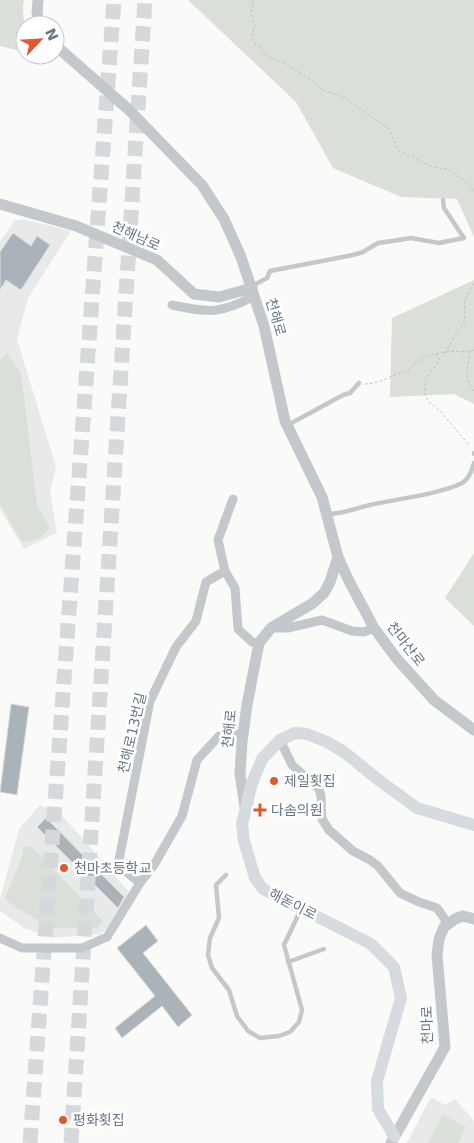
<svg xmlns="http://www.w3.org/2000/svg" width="474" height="1143" font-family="'DejaVu Sans','Noto Sans KR',sans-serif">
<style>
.built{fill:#e8e9e9}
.green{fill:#dadfd7}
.building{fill:#aab3b9;stroke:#dcdcda}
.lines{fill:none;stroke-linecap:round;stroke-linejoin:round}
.trunk-tunnel{stroke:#d5d9db;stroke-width:15;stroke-dasharray:15 8;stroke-linecap:butt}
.path{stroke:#bbbfc2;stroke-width:1;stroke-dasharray:2.5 2.5;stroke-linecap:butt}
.service{stroke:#c3c8cc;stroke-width:4.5}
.minor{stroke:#c3c8cc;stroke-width:9}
.tertiary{stroke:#c3c8cc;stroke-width:11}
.secondary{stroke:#d6dbdf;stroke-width:12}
.poi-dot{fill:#e4572e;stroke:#fff;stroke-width:2}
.labels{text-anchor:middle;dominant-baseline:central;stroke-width:5;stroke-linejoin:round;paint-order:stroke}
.street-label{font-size:14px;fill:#657683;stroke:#fff}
.poi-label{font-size:14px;fill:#657683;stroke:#fff;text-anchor:start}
</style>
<rect width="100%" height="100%" fill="#fafaf8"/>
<g class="built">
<path d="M15,220h12l44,11 -43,67 -11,41 39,128 -6,25 7,41 -33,16 -24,-40v-268z"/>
<path d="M40,805l20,8 71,81 -12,20 -18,20 -50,4 -27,-10 -24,-17v-12l19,-70z"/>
<path d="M431,1097l14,8 10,-6 19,22v22h-67z"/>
</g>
<g class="green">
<path d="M0,0h24l-1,5 2,47 -25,-6z"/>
<path d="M188,0h286v237l-17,-38 -56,-2 -68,-29 -37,-66z"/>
<path d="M474,280v124l-20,-10 -64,3 2,-79z"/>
<path d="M7,353l14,20 16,132 13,23 -11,11 -17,3 -22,-38v-144z"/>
<path d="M474,553v73l-29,-28z"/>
<path d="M24,846l9,2 70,73 -6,7h-46l-34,-20 -12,-10 16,-38z"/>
<path d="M443,1115l23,12 -8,16h-30z"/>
</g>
<g class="building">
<path d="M13,233l18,13 6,-10 13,9 -29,45 -15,-10 -6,10v-38z"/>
<path d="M11,704l18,3 -12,88 -17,-3z"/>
<path d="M46,818l78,79 -6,11 -81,-81z"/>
<path d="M146,925l12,16 -15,12 49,62 -14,12 -16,-21 -40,32 -7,-10 40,-32 -38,-48z"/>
</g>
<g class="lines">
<g class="trunk-tunnel">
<path d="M30,1143l84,-1143"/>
<path d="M71,1143l74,-1143"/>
</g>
<g class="path">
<path d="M253,0l-2,14 4,12 -3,9 3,10 4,2 7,9 17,6 27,17 11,10 26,10 10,8 31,21 11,23 34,16 15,2 17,12 9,11"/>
<path d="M470,351c-1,16 -8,25 4,40"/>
<path d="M445,353l13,-22 6,-7 1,-25 9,-17"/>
<path d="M436,354l4,6 -11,14 -4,9v13l4,6 11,9 30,35"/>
<path d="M365,384c16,0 28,-11 42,-12l8,-9 13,-8 23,-4 15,1 8,-2"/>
</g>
<g class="service">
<path d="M252,286l15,-8 3,-7 83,-16 10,-3 15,-9 14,-2 19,-3 28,5 25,-5 -20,-30 -1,-8"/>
<path d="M288,425l55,-30 7,-2 9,-10"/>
<path d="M474,453v1"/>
<path d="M328,514c13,0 26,-5 38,-8 27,-7 72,-11 96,-23 7,-4 10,-12 12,-20"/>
<path d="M226,875l-10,10 3,33 -9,20 -2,17 4,13 17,22 8,26 11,15 12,7 19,-2 11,-4 9,-10 3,-12 -18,-65 17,-36"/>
<path d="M288,962l36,-13"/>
</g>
<g class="minor">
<path d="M172,305c37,8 49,9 82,-9"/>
<path d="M233,499l-15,41 7,31 10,17 3,41 14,13 7,1"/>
<path d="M271,628h17l34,-8 30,11 12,1 10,-4"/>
<path d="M280,740l12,25 27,24 2,7 1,23 7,11 24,21 17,9 8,6 22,27 19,9 18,6 11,16"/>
<path d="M140,883l-22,-18 32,-164 26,-54 20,-26 10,-39 19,-11"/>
<path d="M0,938l22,10h60l25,-11 33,-54 14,-18 28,-49 15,-56 22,-24 25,-3"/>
</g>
<g class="tertiary">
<path d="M38,0l-1,13 3,12"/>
<path d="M55,45l73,64 74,76 22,34 17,38 23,69 21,95 37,76 16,60 -8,25 -6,11 -11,10 -42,25 -12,15 -12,62 -5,37 -2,32 5,33"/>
<path d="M0,204l76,22 81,34 37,34 25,3 33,-9"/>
<path d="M338,557l11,24 25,47 23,31 37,41 40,30"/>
<path d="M391,1143l54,-96 -8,-92 2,-16 5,-12 11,-8 8,-3 11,3"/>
</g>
<path class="secondary" d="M394,1136l-16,-27 -1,-28 24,-83 -7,-31 -23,-23 -108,-55 -8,-11 -11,-37 -2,-17 10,-41 10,-24 18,-19 15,-7 12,1 20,8 17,10 36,29 37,27 57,17"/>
</g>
<g class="poi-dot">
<circle cx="274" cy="781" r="5"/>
<path d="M257.5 802.5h5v5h5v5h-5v5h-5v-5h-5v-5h5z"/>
<circle cx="64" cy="868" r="5"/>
<circle cx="63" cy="1120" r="5"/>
</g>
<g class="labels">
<g class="street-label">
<text transform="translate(136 236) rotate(24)">천해남로</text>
<text transform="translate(276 317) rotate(74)">천해로</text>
<text transform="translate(406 644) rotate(52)">천마산로</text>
<text transform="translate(229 729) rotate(-84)">천해로</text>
<text transform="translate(132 733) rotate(-77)">천해로13번길</text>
<text transform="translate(293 904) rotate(27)">해돋이로</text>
<text transform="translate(427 1025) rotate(-91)">천마로</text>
</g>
<g class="poi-label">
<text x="284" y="781">제일횟집</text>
<text x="271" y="810">다솜의원</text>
<text x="74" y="868">천마초등학교</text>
<text x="73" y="1120">평화횟집</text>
</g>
</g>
<g transform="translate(40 40) rotate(65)"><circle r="24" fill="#ffffff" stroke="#c1c8cd"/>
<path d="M0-4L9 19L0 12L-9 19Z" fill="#e4572e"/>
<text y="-8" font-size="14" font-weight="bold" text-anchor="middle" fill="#657683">N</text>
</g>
</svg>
